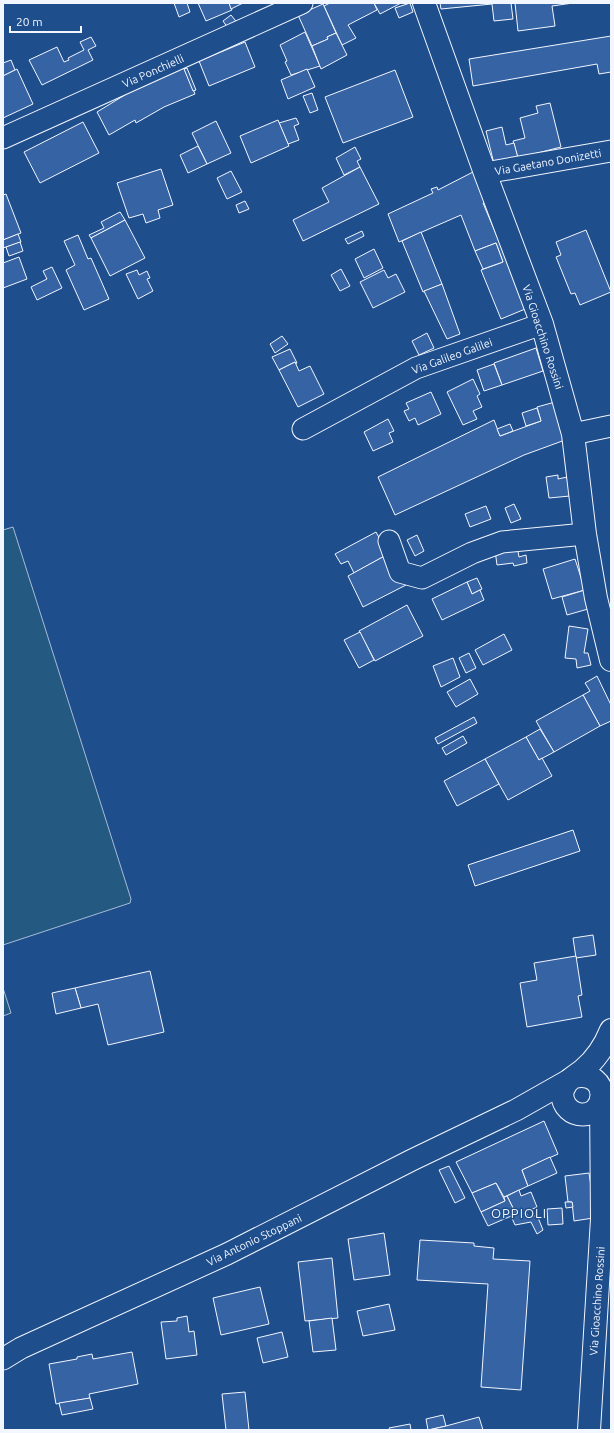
<svg xmlns="http://www.w3.org/2000/svg" width="614" height="1433" font-family="Ubuntu,sans-serif">
<style>
.grass{fill:#245a82;stroke:#a8bbd7}
.building{fill:#3563a3;stroke:#f2f6ff}
.lines{fill:none;stroke-linecap:round;stroke-linejoin:round}
.street-casing{stroke:#f2f6ff;stroke-width:23}
.secondary-casing{stroke:#f2f6ff;stroke-width:24}
.street{stroke:#1f4e8c;stroke-width:21}
.secondary{stroke:#1f4e8c;stroke-width:22}
.labels{text-anchor:middle;dominant-baseline:central;stroke-width:3;stroke-linejoin:round;paint-order:stroke}
.street-label{font-size:11px;fill:#f2f6ff;stroke:#1f4e8c}
.quarter-label{font-size:13px;letter-spacing:1px;fill:#f2f6ff;stroke:#1f4e8c}
</style>
<rect width="100%" height="100%" fill="#1f4e8c"/>
<g class="grass">
<path d="M13,527l118,372 -1,4 -127,42v-415z"/>
<path d="M3,988l8,25 -8,3z"/>
</g>
<g class="building">
<path d="M174,3h13l3,9 -11,5z"/>
<path d="M198,3h31l3,7 -26,11z"/>
<path d="M229,3h14l-12,6z"/>
<path d="M330,3h44l3,7 -29,15 8,13 -14,7 -18,-39z"/>
<path d="M374,3h27l-21,11z"/>
<path d="M410,3l3,9 -14,6 -4,-10z"/>
<path d="M440,3h71l2,16 -19,2 -2,-17 -51,5z"/>
<path d="M515,3h58l-21,3 3,20 -37,5z"/>
<path d="M323,4l13,29 -9,4 1,2 -16,7 -14,-31z"/>
<path d="M231,15l8,10 -9,6 -7,-10z"/>
<path d="M305,32l15,34 -29,9 -6,-13 2,-1 -7,-16z"/>
<path d="M336,33l11,22 -26,14 -9,-23 16,-7 -1,-2z"/>
<path d="M611,36v36l-12,2 -2,-10 -124,22 -4,-27z"/>
<path d="M91,37l5,9 -8,4 5,10 -51,25 -13,-25 28,-13 7,15 5,-2 -1,-2 16,-8 -4,-8z"/>
<path d="M245,42l10,25 -46,19 -10,-25z"/>
<path d="M11,60l4,10 -12,6v-13z"/>
<path d="M183,66l12,28 -31,13 -28,16 -1,-3 -26,15 -12,-23 54,-33z"/>
<path d="M187,68l9,22 -3,1 -9,-22z"/>
<path d="M17,69l16,35 -30,14v-42z"/>
<path d="M307,69l8,18 -27,12 -7,-19z"/>
<path d="M395,70l18,47 -70,26 -18,-46z"/>
<path d="M312,93l6,17 -8,3 -7,-17z"/>
<path d="M550,103l11,44 -43,11 -5,-17 12,-3 -5,-20 18,-5 -2,-7z"/>
<path d="M296,118l3,6 -5,2 5,14 -11,4 -9,-21z"/>
<path d="M278,120l11,26 -38,17 -11,-27z"/>
<path d="M216,121l15,32 -24,11 -15,-31z"/>
<path d="M83,122l16,31 -59,30 -16,-31z"/>
<path d="M502,127l4,18 8,-2 4,15 -24,6 -8,-33z"/>
<path d="M198,146l9,18 -19,9 -8,-18z"/>
<path d="M355,147l6,12 -4,2 3,6 -16,8 -8,-17z"/>
<path d="M360,167l19,37 -76,37 -10,-21 36,-18 -7,-14z"/>
<path d="M161,169l12,36 -15,5 2,8 -14,5 -3,-9 -14,4 -12,-35z"/>
<path d="M231,171l11,21 -15,7 -10,-21z"/>
<path d="M473,172l13,30 -3,1 21,50 26,54 -29,12 -20,-49 22,-8 -7,-19 -21,8 -14,-36 -62,27 -11,-28 45,-21 -2,-4 6,-2 1,3z"/>
<path d="M6,194l15,39 -18,7v-45z"/>
<path d="M245,201l4,8 -10,4 -3,-8z"/>
<path d="M120,212l5,8 -34,18 -2,-3 15,-7 -3,-6z"/>
<path d="M125,220l20,38 -35,18 -19,-38z"/>
<path d="M586,230l25,62 -31,13 -5,-12 -4,1 -15,-37 5,-2 -5,-13z"/>
<path d="M362,231l2,5 -16,8 -3,-5z"/>
<path d="M421,232l21,52 -19,8 -21,-51z"/>
<path d="M18,234l3,8 -18,6v-8z"/>
<path d="M78,235l10,24 3,-1 18,41 -25,11 -18,-40 9,-5 -11,-24z"/>
<path d="M20,242l3,9 -14,5 -3,-9z"/>
<path d="M496,243l7,19 -20,7 -8,-18z"/>
<path d="M374,249l9,19 -19,10 -9,-19z"/>
<path d="M19,257l8,22 -24,9v-25z"/>
<path d="M52,267l10,21 -25,12 -6,-13 16,-8 -4,-8z"/>
<path d="M341,269l9,17 -10,5 -9,-16z"/>
<path d="M137,270l2,5 8,-4 3,7 -3,1 6,12 -15,8 -12,-25z"/>
<path d="M384,270l4,8 8,-4 9,18 -32,16 -13,-26z"/>
<path d="M442,284l18,50 -13,5 -23,-48z"/>
<path d="M427,333l7,15 -15,7 -7,-14z"/>
<path d="M282,336l6,8 -13,9 -5,-9z"/>
<path d="M536,348l7,23 -41,14 -8,-22z"/>
<path d="M290,349l7,14 -2,1v-2l-16,8 -7,-13z"/>
<path d="M295,362l4,9 11,-5 14,28 -26,13 -19,-37z"/>
<path d="M494,364l8,21 -18,6 -7,-21z"/>
<path d="M473,379l7,15 -3,2 5,11 -9,4 4,8 -14,6 -16,-33z"/>
<path d="M431,392l10,22 -23,11 -3,-7 -6,3 -5,-10 5,-2 -3,-6z"/>
<path d="M555,402l10,38 -41,15 -129,60 -17,-38 116,-57 6,16 41,-15 -4,-14z"/>
<path d="M537,408l4,13 -15,5 -4,-13z"/>
<path d="M388,419l6,12 -5,2 4,9 -20,9 -9,-19z"/>
<path d="M510,424l3,7 -13,5 -3,-7z"/>
<path d="M558,475v4l9,-2 3,19 -21,2 -3,-21z"/>
<path d="M514,504l7,15 -10,4 -6,-15z"/>
<path d="M486,506l5,13 -21,8 -5,-13z"/>
<path d="M376,532l12,22 -34,19 -6,-12 -7,3 -6,-10z"/>
<path d="M417,535l7,16 -9,5 -8,-16z"/>
<path d="M517,546l2,11 7,-2 1,8 -13,3 -1,-3 -16,2 -2,-15z"/>
<path d="M390,553l16,32 -43,22 -15,-31z"/>
<path d="M575,559l10,31 -33,9 -9,-30z"/>
<path d="M477,578l5,11 -10,5 -5,-12z"/>
<path d="M467,582l5,12 8,-4 4,10 -42,20 -10,-21z"/>
<path d="M585,590l3,19 -21,6 -5,-18z"/>
<path d="M407,605l16,31 -48,25 -16,-30z"/>
<path d="M569,626l19,3 -4,24h4l3,12 -14,3 -1,-9 -11,-1z"/>
<path d="M360,632l14,28 -15,8 -15,-28z"/>
<path d="M504,634l8,16 -29,15 -8,-15z"/>
<path d="M469,653l7,15 -10,5 -7,-15z"/>
<path d="M453,658l7,19 -19,10 -8,-21z"/>
<path d="M597,676l14,29v16l-11,5 -17,-31 7,-4 -5,-8z"/>
<path d="M470,679l8,15 -22,13 -9,-15z"/>
<path d="M583,695l17,31 -46,26 -18,-31z"/>
<path d="M474,717l3,6 -39,21 -3,-6z"/>
<path d="M540,729l14,23 -15,8 -13,-23z"/>
<path d="M463,736l4,7 -21,12 -4,-7z"/>
<path d="M526,737l13,23 3,-2 10,18 -44,24 -23,-41z"/>
<path d="M485,759l14,25 -42,22 -13,-25z"/>
<path d="M573,830l7,21 -105,35 -7,-21z"/>
<path d="M593,935l3,20 -20,3 -3,-20z"/>
<path d="M576,956l6,39 -4,1 4,21 -55,10 -7,-44 17,-3 -3,-17z"/>
<path d="M150,971l14,61 -56,13 -10,-41 -17,4 -6,-20z"/>
<path d="M75,988l6,20 -25,6 -4,-21z"/>
<path d="M544,1121l14,33 -36,16 6,16 -24,11 -8,-14 -24,10 -16,-31z"/>
<path d="M550,1157l7,16 -29,13 -6,-16z"/>
<path d="M449,1166l16,32 -10,5 -16,-33z"/>
<path d="M589,1173l5,33 -1,12 -19,3 -2,-19h-4l-3,-26z"/>
<path d="M496,1183l9,18 -24,11 -9,-19z"/>
<path d="M519,1190l2,6 10,-4 6,15 -11,5 3,6 8,-3 6,15 -6,4 -6,-12 -16,3 -4,-9 5,-2 -9,-18z"/>
<path d="M507,1196l9,18 -28,12 -7,-14 24,-11 -1,-4z"/>
<path d="M565,1202h7l1,5 -7,1z"/>
<path d="M562,1208l1,16 -15,1 -1,-16z"/>
<path d="M384,1233l6,42 -36,5 -6,-41z"/>
<path d="M420,1240l54,3v3l20,2 -1,11 37,2 -9,129 -40,-3 7,-103 -71,-4z"/>
<path d="M332,1258l6,60 -33,3 -7,-59z"/>
<path d="M260,1287l9,37 -48,11 -8,-37z"/>
<path d="M389,1304l6,26 -32,6 -6,-25z"/>
<path d="M187,1316l2,16 5,-1 3,24 -31,4 -5,-37 16,-1v-3z"/>
<path d="M332,1318l4,32 -23,2 -4,-31z"/>
<path d="M282,1332l6,25 -25,6 -6,-25z"/>
<path d="M132,1352l6,32 -49,10 1,4 -34,6 -7,-40 28,-5v-2l15,-3 1,5z"/>
<path d="M245,1392l4,38h-23l-4,-36z"/>
<path d="M90,1398l3,11 -31,6 -3,-12z"/>
<path d="M443,1415l3,11 -18,4 -2,-11z"/>
<path d="M479,1417l4,13h-54l17,-4z"/>
<path d="M410,1424l1,6h-21l-1,-2z"/>
</g>
<g class="lines">
<defs>
<g id="street">
<path d="M3,138l299,-135"/>
<path d="M485,173l126,-22"/>
<path d="M303,429l113,-61 126,-44"/>
<path d="M573,434l38,-8"/>
<path d="M389,541l11,31 22,6 50,-25 30,-11 83,-8"/>
<path d="M3,1359l18,-11 206,-94 185,-94 104,-50 53,-30"/>
</g>
<g id="secondary">
<path d="M424,3l61,170 57,151 31,110 12,100 11,64 15,62"/>
<path d="M574,1077c38,-8 34,43 4,37 -5,-1 -9,-4 -12,-8 -4,-6 -5,-14 -1,-20 3,-7 12,-11 18,-16 12,-10 22,-25 28,-40"/>
<path d="M589,1430l13,-211 -1,-118"/>
</g>
</defs>
<use href="#street" class="street-casing"/>
<use href="#secondary" class="secondary-casing"/>
<use href="#street" class="street"/>
<use href="#secondary" class="secondary"/>
</g>
<g class="labels">
<g class="street-label">
<text transform="translate(153 71) rotate(-24)">Via Ponchielli</text>
<text transform="translate(548 162) rotate(-10)">Via Gaetano Donizetti</text>
<text transform="translate(543 337) rotate(72)">Via Gioacchino Rossini</text>
<text transform="translate(452 356) rotate(-20)">Via Galileo Galilei</text>
<text transform="translate(254 1240) rotate(-26)">Via Antonio Stoppani</text>
<text transform="translate(597 1301) rotate(-86)">Via Gioacchino Rossini</text>
</g>
<g class="quarter-label">
<text x="519" y="1213">OPPIOLI</text>
</g>
</g>
<rect width="614" height="1433" fill="none" stroke="#f2f6ff" stroke-width="8"/>
<path d="M10 26v6h71v-6" fill="none" stroke="#f2f6ff" stroke-width="2"/>
<text x="16" y="26" font-size="12" fill="#f2f6ff" stroke="#1f4e8c" stroke-width="3" paint-order="stroke">20 m</text>
</svg>
